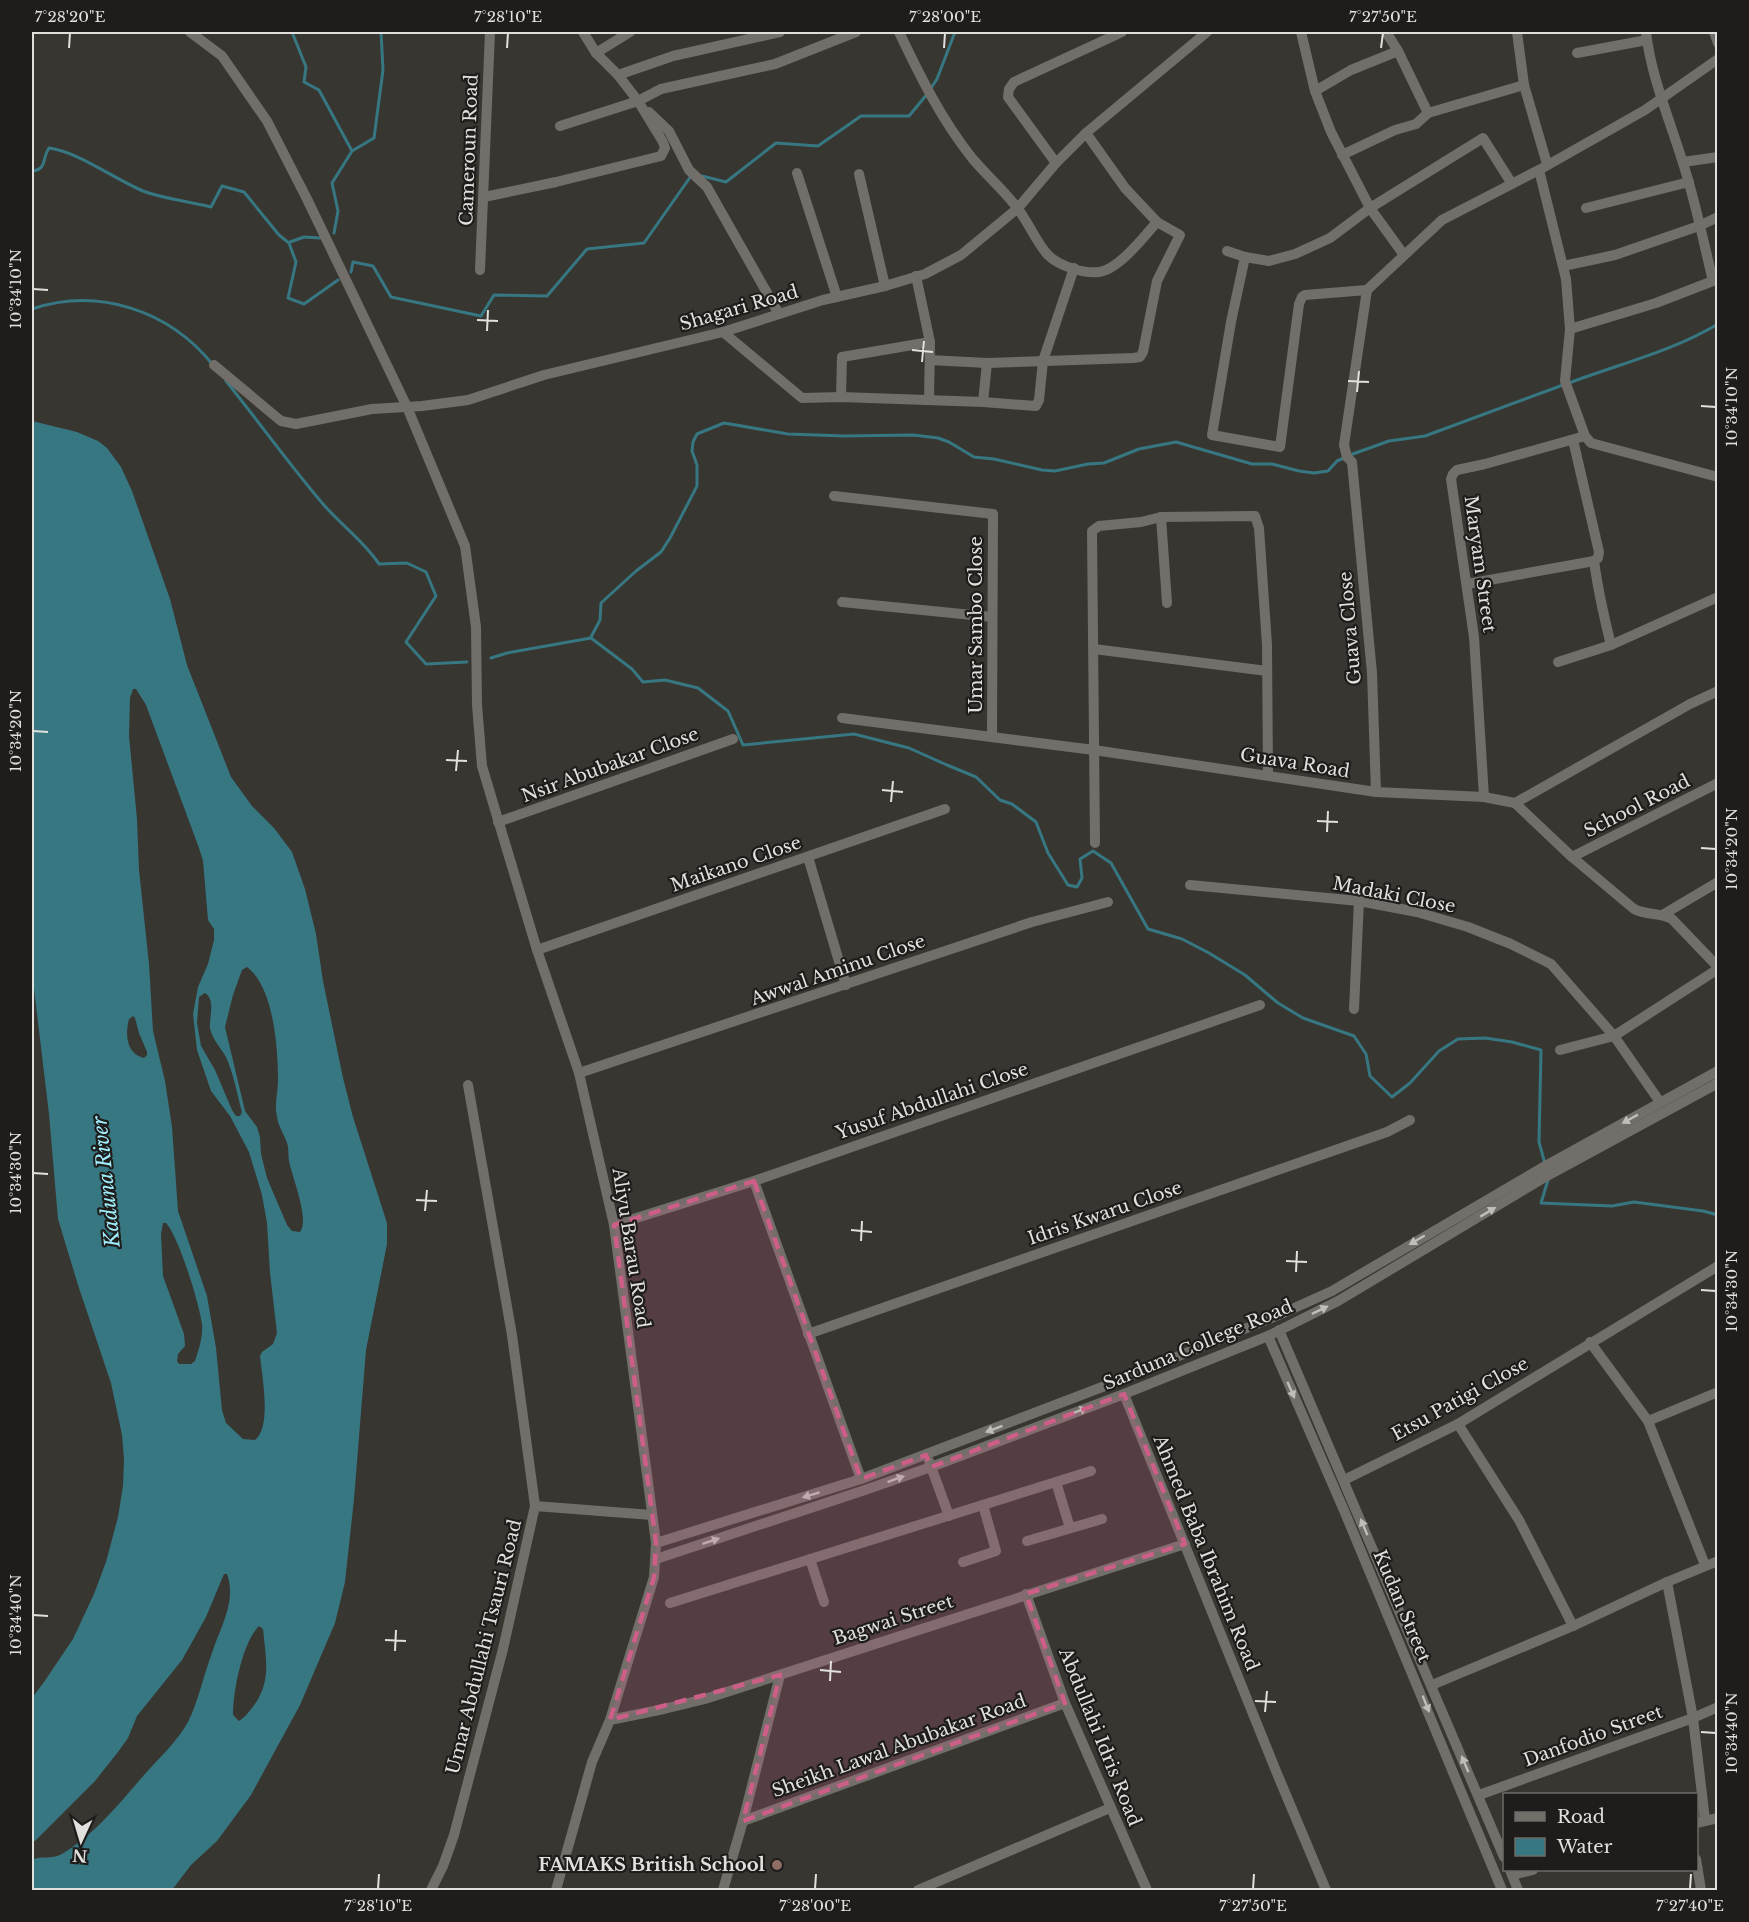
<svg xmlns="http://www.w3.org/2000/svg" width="1749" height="1922" font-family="'Libre Baskerville',serif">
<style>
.water{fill:#367782;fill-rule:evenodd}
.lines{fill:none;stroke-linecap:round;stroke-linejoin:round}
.stream{stroke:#367782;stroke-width:3}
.minor{stroke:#726f6a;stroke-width:10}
.oneway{fill:#c0beba}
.marked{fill:#cd5e88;fill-opacity:0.2;stroke:#cd5e88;stroke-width:4.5;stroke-dasharray:12 8;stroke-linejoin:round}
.ticks{fill:none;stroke:#e2e0dd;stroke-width:2}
.education-dot{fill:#8d6e63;stroke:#1e1d1b;stroke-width:2}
.labels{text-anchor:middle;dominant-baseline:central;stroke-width:4.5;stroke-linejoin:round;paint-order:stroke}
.street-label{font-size:18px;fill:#e2e0dd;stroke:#1e1d1b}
.poi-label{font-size:18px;font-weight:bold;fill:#e2e0dd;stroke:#1e1d1b;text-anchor:end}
.water-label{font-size:20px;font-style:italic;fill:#a1effe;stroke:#1e1d1b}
.neatline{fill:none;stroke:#e2e0dd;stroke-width:2}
.ticks-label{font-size:15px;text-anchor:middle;fill:#e2e0dd}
</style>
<rect width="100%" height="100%" fill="#383631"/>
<path class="water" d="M32,421l45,11 21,9 9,7 14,19 11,24 38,108 17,66 44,112 21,29 22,22 18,24 13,37 11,45 7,47 20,97 10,39 34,106v21l-21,106 -12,149 -9,83 -10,41 -35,82 -49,90 -34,46 -26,24 -19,25h-140v-30c10,-5 19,0 30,-6 33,-20 57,-50 82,-79 15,-17 33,-33 44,-53 11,-22 15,-46 24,-69 8,-25 25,-52 15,-79h-3l-18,43 -24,43 -45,56 -9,22 -10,14 -23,29 -59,59 -4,3v-145l12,-16 29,-43 21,-45 12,-32 12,-45 5,-31 1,-27 -2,-24 -11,-52 -33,-98 -20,-66 -9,-105 -17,-142zM133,689h3l10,16 53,143 4,13 5,59 6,9v11l-6,24 -10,23 -5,27 4,36 14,41 19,25 19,36 13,43 5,28 3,50 7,60 -4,11 -11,8 -2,4c2,20 12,71 -5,84l-12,-1 -17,-16 -4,-13 -6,-62 -9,-52 -29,-85 -6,-84 -7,-46 -12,-50 -4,-67 -10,-94 -2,-51 -8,-83 1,-38zM247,967c27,20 31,82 31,113 0,13 -4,24 -1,37 1,9 7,17 10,26 2,5 1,12 2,18 3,16 21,58 11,71l-8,-1 -5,-6 -20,-47 -6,-24 -1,-17 -3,-10 -12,-16 -20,-84 8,-32 9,-25zM205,993c11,7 4,24 5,35 2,11 11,20 16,29 8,18 11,37 16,55l-2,4h-4l-4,-6 -17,-40 -14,-24 -4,-23 2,-26zM133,1016l2,2 4,15 8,19v3l-3,3c-18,-4 -19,-24 -15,-39zM163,1223h3c13,14 33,80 36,101 1,12 -3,26 -7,37l-4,3h-12l-2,-3 1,-7 7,-8 -1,-12 -21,-58 -2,-42zM259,1626l4,3c3,31 9,53 -11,79 -4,5 -7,9 -13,13l-6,-6c0,-23 9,-72 26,-89z"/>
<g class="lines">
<g class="stream">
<path d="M292,32l14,35 -2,15 15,8 33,61"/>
<path d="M931,88l6,-9 18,-47"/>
<path d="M32,171c15,-1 10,-13 17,-23 30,4 65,31 94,43 21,8 45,10 68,16l11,-21 22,6 35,43 10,8 7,19 -8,36 16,6 34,-24"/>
<path d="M702,176l24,6 50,-39 42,3 43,-30h48l19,-23"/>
<path d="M334,233l4,-22 -6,-28 20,-32 22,-13 9,-68 -2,-38"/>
<path d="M290,242l14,-5 16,1"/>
<path d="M351,272l2,-10 20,4 18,31 90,19 13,-21 53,1 40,-47 57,-6 47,-67"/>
<path d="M32,309c66,-22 137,1 181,56"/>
<path d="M226,381c33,41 63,83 97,123 18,21 41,37 56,60l28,-1 19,9 10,24 -30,46 20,22 41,-2"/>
<path d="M1569,383c50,-19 102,-31 149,-59"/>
<path d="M1350,455l39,-14 36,-5 138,-51"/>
<path d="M591,637l9,-17 1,-17 35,-32 25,-19 9,-14 27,-52v-21l-5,-14 1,-9 4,-8 27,-11 64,11 56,2 69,-1 25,3 11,4 25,15 20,2 48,11 13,1 33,-7 16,-1 35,-14 37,-7 76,22h20l27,7 15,2 14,-2 9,-10 7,-3"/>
<path d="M491,658l16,-5 84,-15 41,31 11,13 22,-2 33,8 30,23 15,34 111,-11 55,14 38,17 29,12 24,23 12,4 24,18 12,31 20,32 9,2 5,-9 -2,-19 13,-8 18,12 37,66 34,10 27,14 36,22 33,28 25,15 51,18 12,18 4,22 22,21 18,-14 29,-32 19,-12 27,-1 27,4 29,8 -2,92 6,22"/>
<path d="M1548,1180l-7,23 71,3 22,-4 69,9 15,4"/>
</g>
<g class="minor">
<path d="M190,32l32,24 45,65 40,78 100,208 58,139 11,81 1,78 5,61 55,184 42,123 35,152 42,318 -2,34 -44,143 -18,42 -36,128"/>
<path d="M899,32c21,44 42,87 73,126 15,18 33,33 46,51 11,14 18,33 30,46 11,11 36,19 51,17 19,-2 45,-35 58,-50"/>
<path d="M1301,32l14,59 16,41 39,76 34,47"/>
<path d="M1386,32l12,19 30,62"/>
<path d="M1517,32l7,53 23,79"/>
<path d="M1714,32l4,11"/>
<path d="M596,53l34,-21"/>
<path d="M1577,53l70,-13"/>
<path d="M618,75l55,-19 107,-24"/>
<path d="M1315,91l36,-21 47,-19"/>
<path d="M649,112l20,19 20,39 18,17 72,127"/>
<path d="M560,126l78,-25 23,-12 114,-25 81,-32"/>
<path d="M1342,155l53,-25 21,-6 12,-11 96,-28"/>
<path d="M1683,162l35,-5"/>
<path d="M1056,163l-48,-66 1,-8 5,-7 108,-50"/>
<path d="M1539,170l27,109 4,50 -5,52 20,55 6,7 127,34"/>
<path d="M797,173l40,124"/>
<path d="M859,174l26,112"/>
<path d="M484,197l72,-15 105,-26 4,-8 -2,-6 -25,-41 -20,-26 -22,-22 -13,-21"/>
<path d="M1586,208l103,-26"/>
<path d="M1227,251l18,6 24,4 26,-7 35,-16 40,-30 113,-70 29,46"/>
<path d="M1245,257l-14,65 -19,113 68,12 19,-143 3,-7 3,-2 62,-5"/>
<path d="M1563,266l52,-11 84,-29 19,-9"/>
<path d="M480,270l10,-238"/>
<path d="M916,276l14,66 -1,58h-3"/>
<path d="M1570,329l86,-26 57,-22c-10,-41 -18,-82 -31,-121 -13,-42 -31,-84 -36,-128"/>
<path d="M723,332l79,66 39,-1 142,5 53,4 3,-6 4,-39 31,-93"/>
<path d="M930,360l57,3 146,-5 7,-1 3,-5 14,-71 23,-46 -23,-13 -32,-34 -39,-55"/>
<path d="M214,365l67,56 15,3 76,-15 50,-3 46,-6 76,-25 179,-43 100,-32 62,-14 40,-12 36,-19 57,-47 38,-45 30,-30 121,-101"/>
<path d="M841,397l1,-40 88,-15"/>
<path d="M983,402l4,-39"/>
<path d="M1573,440l26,112 -1,6 -4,3c4,29 10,56 17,84"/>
<path d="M834,496l159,18 -1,222"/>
<path d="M1161,517l6,86"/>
<path d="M1467,584l127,-23"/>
<path d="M842,602l150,15"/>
<path d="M1094,649l173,22"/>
<path d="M1558,662l53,-17 107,-48"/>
<path d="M842,718l252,32 282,42 108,5 31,6 175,-99 28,-13"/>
<path d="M1376,792l-4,-119 -20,-211 -5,-5 -3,-12 23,-155 75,-70 97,-50 106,-60 73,-51"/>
<path d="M1484,797l-10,-160 -23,-158 2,-5 4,-4 28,-6 100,-28"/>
<path d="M1515,803l57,54 62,52c13,7 26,3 38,10l46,48"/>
<path d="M498,822l235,-83"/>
<path d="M1095,843l-3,-312 7,-5 42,-4 20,-5 94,-1 4,12 8,117 1,130"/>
<path d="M808,857l38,128"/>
<path d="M1572,857l146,-74"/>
<path d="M1190,885l169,16 58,11 51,15 43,17 40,20 63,72 46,66"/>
<path d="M1664,914l54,-32"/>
<path d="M537,950l408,-141"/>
<path d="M1354,1009l5,-108"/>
<path d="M1560,1050l54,-14 104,-67"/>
<path d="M579,1073l453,-151 76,-20"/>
<path d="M754,1181l107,298"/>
<path d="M614,1225l140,-44 506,-176"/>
<path d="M1279,1330l225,527"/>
<path d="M808,1334l579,-202 23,-12"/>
<path d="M1268,1336l75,172 159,382"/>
<path d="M1590,1342l58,79 57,144"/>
<path d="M1124,1394l152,377 50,119"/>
<path d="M1648,1421l70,-29"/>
<path d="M1458,1424l61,96 54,106"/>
<path d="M929,1461l20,55"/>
<path d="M1344,1480l114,-56 260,-158"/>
<path d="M1056,1482l14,46"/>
<path d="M535,1506l117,9"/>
<path d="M1027,1541l75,-22"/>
<path d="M656,1543l205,-64 257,-98 163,-67 51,-23 208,-122 178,-98"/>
<path d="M656,1559l209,-69 66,-23 193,-73 144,-58 70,-35 207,-124 173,-94"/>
<path d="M810,1559l14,43"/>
<path d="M963,1562l33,-11 -13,-46"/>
<path d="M1667,1582l26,136 12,102"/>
<path d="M1026,1594l39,109 82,187"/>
<path d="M670,1603l421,-132"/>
<path d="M1432,1685l141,-59 94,-44 51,-21"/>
<path d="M610,1720l54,-11 41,-10 480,-155"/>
<path d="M1479,1795l214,-77 25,-11"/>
<path d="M743,1821l322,-118"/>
<path d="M1696,1823l22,-5"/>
<path d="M1696,1859l5,31"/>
<path d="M1510,1870l8,20"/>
<path d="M1512,1875l21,-5"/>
<path d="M431,1890l12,-24 11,-31 49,-186 32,-143 -23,-171 -44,-250"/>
<path d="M723,1890l20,-69 37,-146"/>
<path d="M918,1890l192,-82"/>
</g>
</g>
<defs><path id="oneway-solid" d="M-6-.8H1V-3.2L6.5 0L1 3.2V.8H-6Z" transform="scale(1.5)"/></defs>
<g class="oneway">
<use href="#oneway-solid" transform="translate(1630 1119) rotate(151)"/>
<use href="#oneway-solid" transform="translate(1488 1212) rotate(-31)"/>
<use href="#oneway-solid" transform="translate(1417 1240) rotate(150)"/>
<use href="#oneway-solid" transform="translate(1320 1310) rotate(-26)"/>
<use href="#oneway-solid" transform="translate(1291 1390) rotate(66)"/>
<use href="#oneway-solid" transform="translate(1079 1411) rotate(-21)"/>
<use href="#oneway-solid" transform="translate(994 1429) rotate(159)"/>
<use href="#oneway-solid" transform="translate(896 1479) rotate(-20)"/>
<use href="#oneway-solid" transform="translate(811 1495) rotate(163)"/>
<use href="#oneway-solid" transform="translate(1364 1527) rotate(-113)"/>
<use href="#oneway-solid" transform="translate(711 1541) rotate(-18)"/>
<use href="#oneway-solid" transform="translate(1426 1704) rotate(68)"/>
<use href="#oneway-solid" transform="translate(1465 1764) rotate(-113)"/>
</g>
<path class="marked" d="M754,1181l107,298 65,-24 5,12 193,-73 61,150 -159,50 39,109 -322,118 37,-146 -170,45 44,-143 2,-34 -42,-318z"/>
<path class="ticks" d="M69,48l1,-15M507,48l1,-15M944,48l1,-15M1381,48l2,-15M33,289l15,1M477,320l21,1M487,331l1,-21M912,350l21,2M922,362l2,-21M1348,381l21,1M1357,392l2,-21M1701,406l15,1M33,731l15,1M446,760l21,1M456,771l2,-21M882,790l21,2M891,802l2,-21M1317,821l21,1M1327,832l1,-21M1701,848l15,1M33,1173l15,1M416,1200l21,1M425,1211l2,-21M851,1230l21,2M861,1241l1,-20M1286,1261l21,1M1296,1272l1,-21M1701,1290l15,1M33,1615l15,1M385,1640l21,1M395,1651l1,-21M820,1670l21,2M830,1681l1,-20M1255,1701l21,1M1265,1712l2,-21M1701,1732l15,1M378,1889l1,-15M815,1889l1,-15M1253,1889l1,-15M1690,1889l1,-15"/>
<circle class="education-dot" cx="777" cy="1865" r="6"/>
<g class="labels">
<g class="street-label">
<text transform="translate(469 150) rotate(-88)">Cameroun Road</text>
<text transform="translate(739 308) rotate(-16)">Shagari Road</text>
<text transform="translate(1480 564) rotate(82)">Maryam Street</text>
<text transform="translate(976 625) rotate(-90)">Umar Sambo Close</text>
<text transform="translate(1350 628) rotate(-95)">Guava Close</text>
<text transform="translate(1295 763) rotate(9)">Guava Road</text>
<text transform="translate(610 765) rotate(-20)">Nsir Abubakar Close</text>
<text transform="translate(1637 806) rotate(-27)">School Road</text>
<text transform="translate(736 864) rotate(-19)">Maikano Close</text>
<text transform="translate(1394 895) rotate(11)">Madaki Close</text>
<text transform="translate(838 970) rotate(-19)">Awwal Aminu Close</text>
<text transform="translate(932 1101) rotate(-19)">Yusuf Abdullahi Close</text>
<text transform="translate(1105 1213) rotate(-19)">Idris Kwaru Close</text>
<text transform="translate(631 1248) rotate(81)">Aliyu Barau Road</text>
<text transform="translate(1198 1345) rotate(-23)">Sarduna College Road</text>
<text transform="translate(1460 1399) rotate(-29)">Etsu Patigi Close</text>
<text transform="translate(1206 1553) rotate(68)">Ahmed Baba Ibrahim Road</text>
<text transform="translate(1402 1606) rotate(67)">Kudan Street</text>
<text transform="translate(893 1620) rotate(-18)">Bagwai Street</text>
<text transform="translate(484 1647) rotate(-76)">Umar Abdullahi Tsauri Road</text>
<text transform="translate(1593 1736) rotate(-20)">Danfodio Street</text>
<text transform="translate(1100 1737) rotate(68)">Abdullahi Idris Road</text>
<text transform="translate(899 1746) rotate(-20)">Sheikh Lawal Abubakar Road</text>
</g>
<g class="poi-label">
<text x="765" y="1865">FAMAKS British School</text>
</g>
<g class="water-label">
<text transform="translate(106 1182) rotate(-96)">Kaduna River</text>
</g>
</g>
<rect width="1749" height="1922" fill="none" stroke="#1e1d1b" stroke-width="66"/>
<rect x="1503" y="1793" width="195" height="78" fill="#1e1d1b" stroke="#6c6b69" stroke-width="1.5"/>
<rect x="1515" y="1812" width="30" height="9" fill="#726f6a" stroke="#6c6b69" stroke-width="1.5"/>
<text x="1557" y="1823" font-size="18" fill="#e2e0dd">Road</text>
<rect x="1515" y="1838" width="30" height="18" fill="#367782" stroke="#6c6b69" stroke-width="1.5"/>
<text x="1557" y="1853" font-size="18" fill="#e2e0dd">Water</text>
<g transform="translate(81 1841) rotate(184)" stroke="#1e1d1b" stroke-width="4.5" paint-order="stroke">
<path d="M0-4.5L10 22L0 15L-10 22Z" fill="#e2e0dd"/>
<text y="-9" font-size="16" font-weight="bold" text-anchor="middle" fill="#e2e0dd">N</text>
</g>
<rect x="33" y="33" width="1683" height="1856" class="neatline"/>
<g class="ticks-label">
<text x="70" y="22">7°28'20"E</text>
<text x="508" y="22">7°28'10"E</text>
<text x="945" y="22">7°28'00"E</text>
<text x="1383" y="22">7°27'50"E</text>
<text transform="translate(16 289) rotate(-90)" y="5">10°34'10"N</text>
<text transform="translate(1732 407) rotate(-90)" y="5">10°34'10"N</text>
<text transform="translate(16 731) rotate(-90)" y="5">10°34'20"N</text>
<text transform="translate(1732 849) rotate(-90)" y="5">10°34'20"N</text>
<text transform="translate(16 1173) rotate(-90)" y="5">10°34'30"N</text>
<text transform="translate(1732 1291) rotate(-90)" y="5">10°34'30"N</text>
<text transform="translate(16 1615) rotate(-90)" y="5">10°34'40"N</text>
<text transform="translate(1732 1733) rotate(-90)" y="5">10°34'40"N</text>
<text x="378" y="1911">7°28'10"E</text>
<text x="815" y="1911">7°28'00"E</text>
<text x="1253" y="1911">7°27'50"E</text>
<text x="1690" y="1911">7°27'40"E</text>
</g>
</svg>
